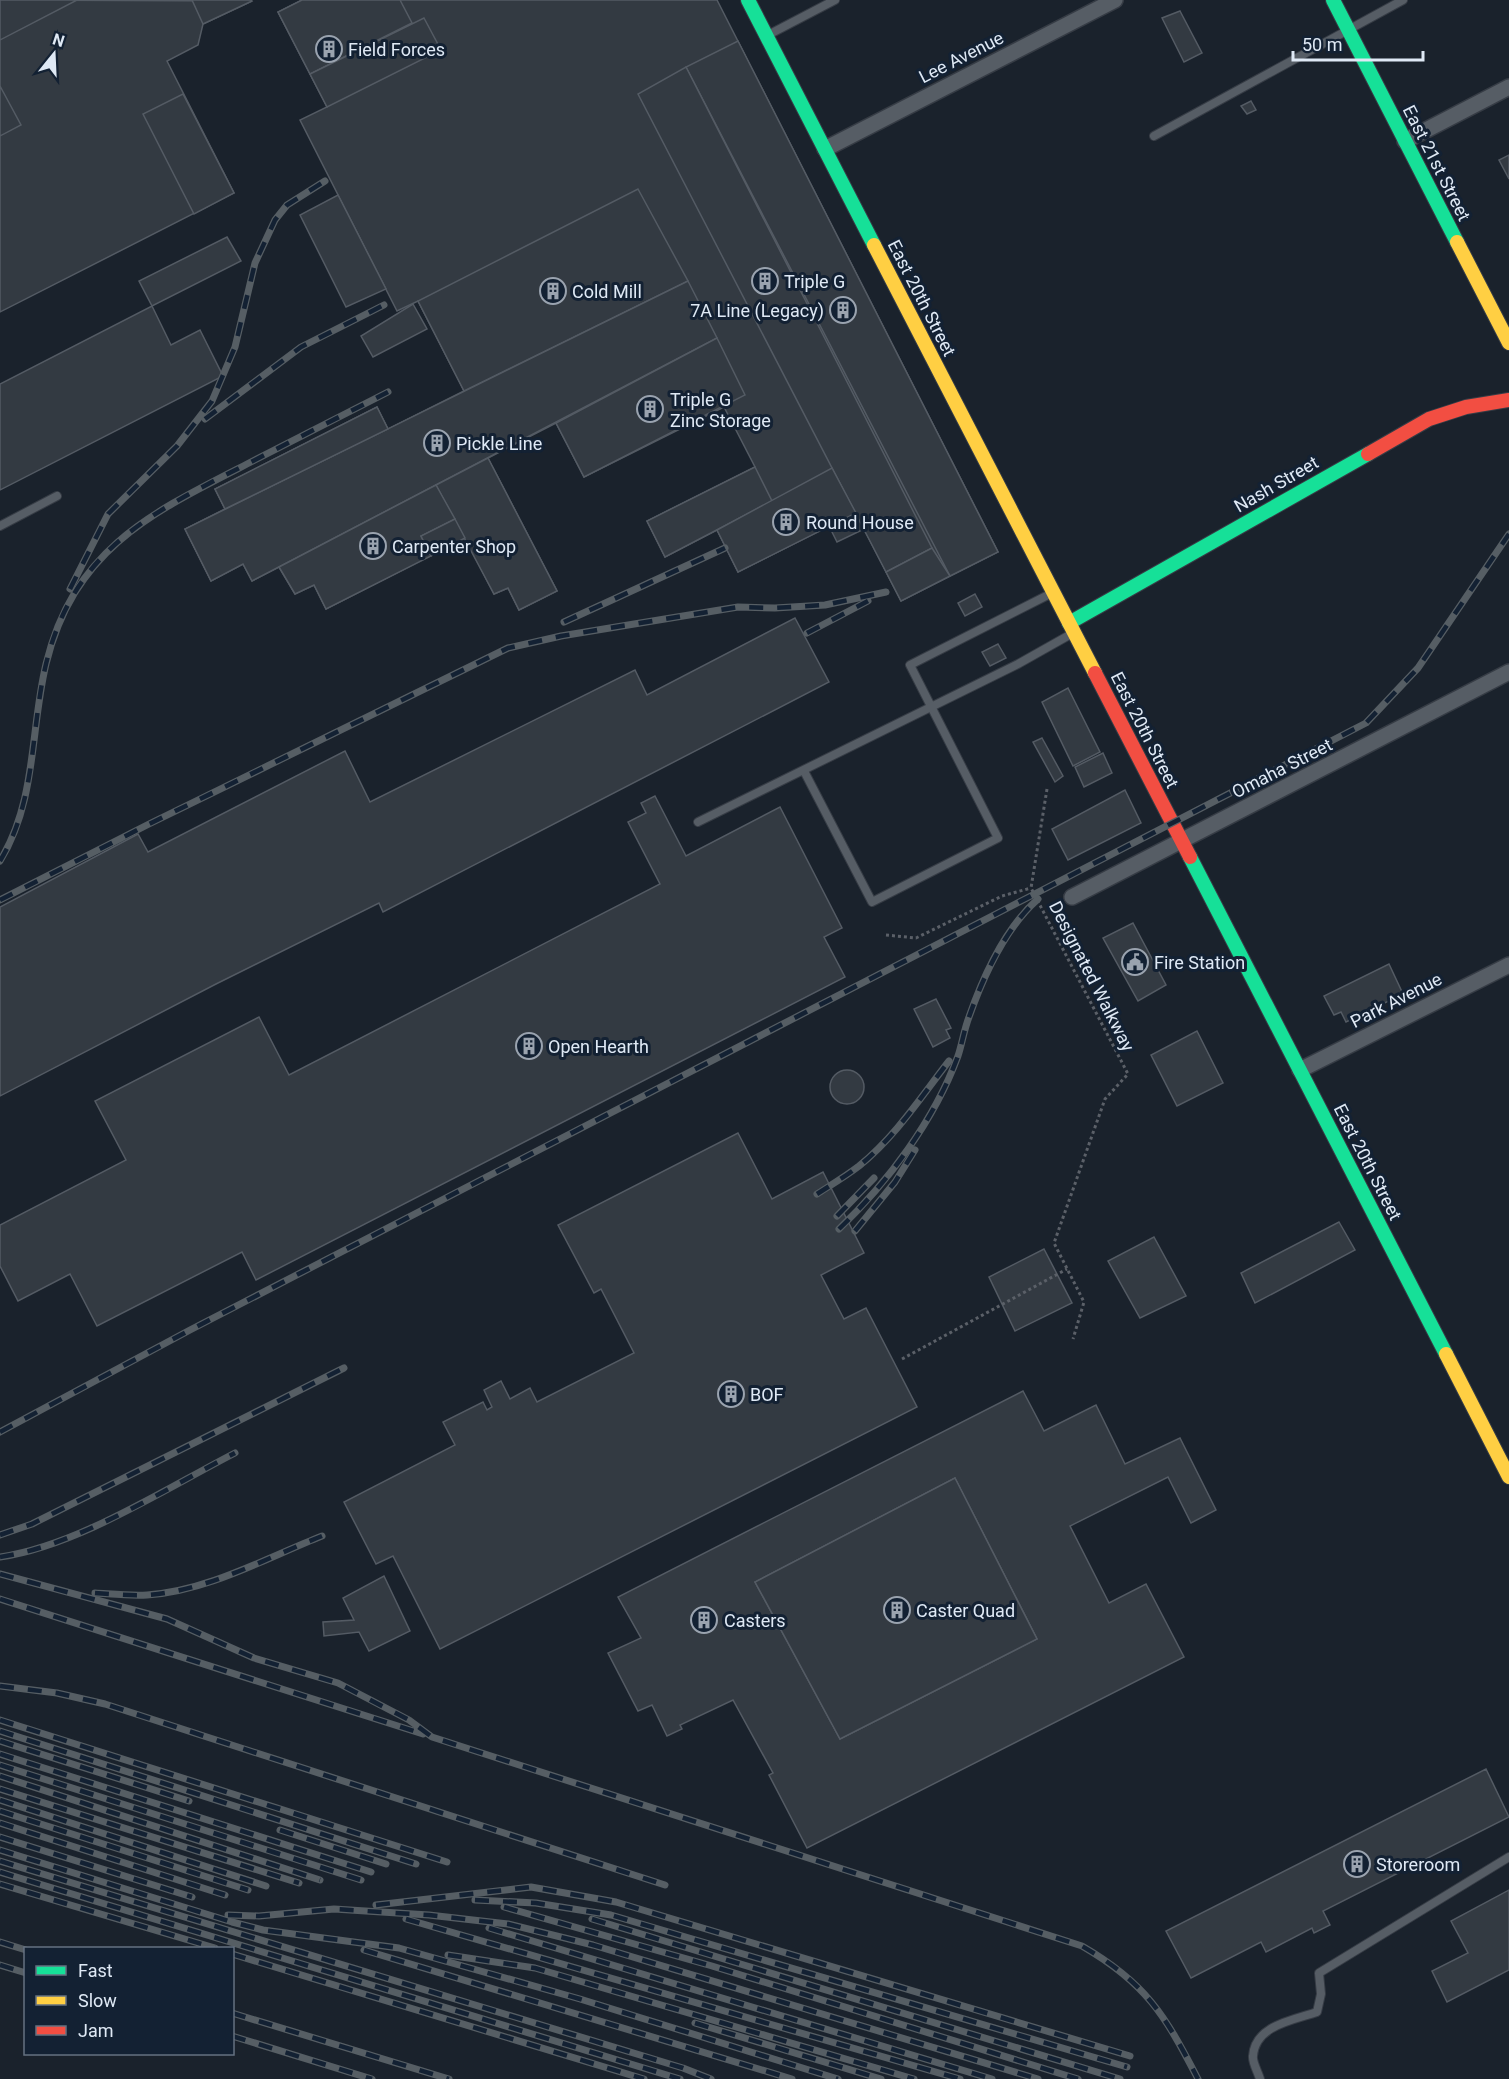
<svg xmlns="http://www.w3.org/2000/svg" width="1509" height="2079" font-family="Roboto,sans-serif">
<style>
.building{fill:#333a42;stroke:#545b64;stroke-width:1.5;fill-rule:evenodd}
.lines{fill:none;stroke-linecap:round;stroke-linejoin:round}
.lane-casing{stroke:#363c45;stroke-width:10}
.street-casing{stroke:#363c45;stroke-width:18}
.fast-casing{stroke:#363c45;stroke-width:16}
.slow-casing{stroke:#363c45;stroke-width:16}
.jam-casing{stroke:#363c45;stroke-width:16}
.path{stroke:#5b6068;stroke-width:3;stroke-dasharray:3 3;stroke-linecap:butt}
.lane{stroke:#565d65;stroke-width:8}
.street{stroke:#565d65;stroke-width:15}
.fast{stroke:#16e098;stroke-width:14}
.slow{stroke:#ffcf43;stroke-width:14}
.jam{stroke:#f24e42;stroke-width:14}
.rail-casing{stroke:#565e64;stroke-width:7}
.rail{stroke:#132133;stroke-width:4.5;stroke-dasharray:14;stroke-linecap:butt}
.labels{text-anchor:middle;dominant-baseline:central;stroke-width:6;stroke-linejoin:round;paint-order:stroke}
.poi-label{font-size:18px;fill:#dfe9f5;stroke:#132133;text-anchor:start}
.street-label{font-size:18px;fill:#dfe9f5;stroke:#132133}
</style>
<rect width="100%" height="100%" fill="#1a222c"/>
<g class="building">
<path d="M0,0l252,1 -49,23 -5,21 -31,16 67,132 -234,119z"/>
<path d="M0,0h77l-77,40z"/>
<path d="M192,0h59l1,1 -49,23z"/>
<path d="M302,0h415l281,552 -97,49 -37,-72 -27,13 -8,-16 -91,46 -21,-42 -52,27 -18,-36 108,-54 -31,-60 -140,70 -28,-54 -68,35 69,133 -38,19 -11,-22 -14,6 -29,-56 -139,71 -12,-24 -19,9 -16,-27 -27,14 -9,-17 -32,17 -26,-52 40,-20 -10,-20 162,-82 11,22 76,-38 -46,-90 -21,10 -97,-191 27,-13 -49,-95z"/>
<path d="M302,0h98l12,23 -102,51 -32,-62z"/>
<path d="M1180,11l22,42 -18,9 -22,-44z"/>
<path d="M424,18l17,32 -114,57 -17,-33z"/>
<path d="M738,41l260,511 -48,24 -264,-509z"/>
<path d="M686,67l246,481 -46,24 -248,-478z"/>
<path d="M0,86l21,39 -21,11z"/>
<path d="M183,94l51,99 -40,21 -51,-100z"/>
<path d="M1251,101l5,9 -9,4 -6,-8z"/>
<path d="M1509,155v24l-10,-19z"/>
<path d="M638,189l50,92 -224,110 -46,-90z"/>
<path d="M338,195l48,94 -40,18 -46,-92z"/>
<path d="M227,237l14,24 -89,45 -13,-25z"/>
<path d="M688,281l29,57 -465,243 -9,-17 -32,17 -26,-52z"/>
<path d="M413,304l14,25 -54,28 -12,-21z"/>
<path d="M152,306l19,39 29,-15 23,46 -223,114v-106z"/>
<path d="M717,338l28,57 -161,82 -28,-54z"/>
<path d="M377,407l11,22 -163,80 -10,-20z"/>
<path d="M488,458l69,133 -38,19 -11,-22 -14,6 -58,-109z"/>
<path d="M755,467l17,34 -107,56 -18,-36z"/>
<path d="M832,468l24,45 -118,59 -21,-42z"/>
<path d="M436,485l19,34 -34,17 10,20 -105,53 -12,-24 -19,9 -16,-27z"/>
<path d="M455,519l10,19 -34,18 -10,-20z"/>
<path d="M932,548l18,28 -49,25 -15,-29z"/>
<path d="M975,594l7,13 -17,9 -7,-13z"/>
<path d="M795,618l34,64 -446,230 -4,-9 -163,81 -216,112v-189l138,-73 10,18 197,-101 25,51 265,-132 12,25z"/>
<path d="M998,644l8,14 -16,8 -8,-14z"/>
<path d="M1068,688l32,64 -27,14 -31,-64z"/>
<path d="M1042,738l21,38 -8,6 -22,-40z"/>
<path d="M1103,753l9,20 -28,14 -9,-20z"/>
<path d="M1125,790l16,33 -73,37 -16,-31z"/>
<path d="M655,796l31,60 94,-49 62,121 -18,9 21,40 -589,303 -14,-28 -145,74 -27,-52 -52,27 -18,-35v-41l126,-65 -31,-59 164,-84 30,58 371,-191 -32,-62 18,-9 -5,-10z"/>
<path d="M1133,923l33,62 -28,16 -35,-63z"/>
<path d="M1389,964l14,30 -57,28 -5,-10 -7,3 -10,-19z"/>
<path d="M936,999l15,29 -5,2 4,8 -17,9 -19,-38z"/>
<path d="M1197,1031l26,52 -46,23 -26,-51z"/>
<circle cx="847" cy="1087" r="17"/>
<path d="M738,1133l34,66 51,-27 41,81 -43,22 23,44 22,-11 51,99 -477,242 -47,-93 -17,8 -32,-62 111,-57 -12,-23 40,-20 4,8 5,-3 -8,-17 17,-9 9,18 20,-11 7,14 97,-49 -33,-64 -7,4 -36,-68z"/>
<path d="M1339,1222l16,28 -100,53 -14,-30z"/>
<path d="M1154,1237l32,59 -46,22 -32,-57z"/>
<path d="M1044,1249l28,54 -57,28 -26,-54z"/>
<path d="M1023,1391l21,40 52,-26 29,59 55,-26 36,72 -25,13 -23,-46 -98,49 39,77 37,-19 38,73 -377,191 -38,-73 4,-2 -40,-73 -53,25 2,4 -15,7 -15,-31 -14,6 -30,-58 33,-15 -23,-41zM955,1478l82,161 -197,100 -85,-157z"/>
<path d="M955,1478l82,161 -197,100 -85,-157z"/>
<path d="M384,1576l26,55 -41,20 -10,-19 -35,4 -1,-14 31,-2 -11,-22z"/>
<path d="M1486,1769l23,48 -186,94 7,14 -16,8 -2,-5 -46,24 -5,-10 -70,36 -25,-47z"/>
<path d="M1509,1890v80l-62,32 -15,-31 36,-18 -17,-32z"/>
</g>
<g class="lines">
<defs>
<g id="lane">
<path d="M768,35l67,-35"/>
<path d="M1154,136l249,-136"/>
<path d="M0,526l57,-30"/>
<path d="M804,771l68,131 126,-64 -88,-173 142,-72"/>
<path d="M698,822l320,-158 55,-31"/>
<path d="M1260,2079c-2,-7 -8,-17 -7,-23 2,-31 41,-36 64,-44l4,-18 -2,-21 190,-116"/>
</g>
<g id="street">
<path d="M1405,141l104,-54"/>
<path d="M825,149l290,-149"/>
<path d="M1072,897l437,-225"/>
<path d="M1300,1070l209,-105"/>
</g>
<g id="fast">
<path d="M748,0l126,245"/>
<path d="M1333,0l124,242"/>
<path d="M1069,623l299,-169"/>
<path d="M1190,857l256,497"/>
</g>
<g id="slow">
<path d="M1457,242l52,101"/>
<path d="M874,245l221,428"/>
<path d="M1446,1354l63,123"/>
</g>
<g id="jam">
<path d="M1368,454l61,-35 37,-12 43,-7"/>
<path d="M1095,673l95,184"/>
</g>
</defs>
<use href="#lane" class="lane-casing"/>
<use href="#street" class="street-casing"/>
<use href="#fast" class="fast-casing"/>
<use href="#slow" class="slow-casing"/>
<use href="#jam" class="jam-casing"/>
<g class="path">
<path d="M1047,789l-16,99 97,186 -23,25 -51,144 30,59 -11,37"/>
<path d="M886,935l30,3 86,-42 29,-8"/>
<path d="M902,1359l165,-90"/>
</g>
<use href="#lane" class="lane"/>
<use href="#street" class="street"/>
<use href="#fast" class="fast"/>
<use href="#slow" class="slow"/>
<use href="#jam" class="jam"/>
<defs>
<g id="rail">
<path d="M205,419l96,-72 83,-42"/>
<path d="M70,589l38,-75 69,-68 35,-45 23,-54 20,-84 20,-43 12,-15 38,-24"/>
<path d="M564,622l161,-74"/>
<path d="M807,633l61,-32"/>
<path d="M0,861c37,-61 30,-130 46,-197 28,-115 105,-151 201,-200 47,-24 94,-48 141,-72"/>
<path d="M0,900l149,-76 359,-176 53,-12 177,-29 37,1 50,-3 61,-13"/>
<path d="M817,1194c14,-9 29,-18 42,-28 36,-29 62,-69 90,-105"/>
<path d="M837,1216l37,-38"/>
<path d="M839,1229c49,-47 95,-108 119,-173 4,-12 6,-26 11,-39 14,-40 37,-90 69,-118"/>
<path d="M855,1231l40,-49 20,-32"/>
<path d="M0,1432l190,-102 1176,-607 52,-55 91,-134"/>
<path d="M0,1535l32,-11 312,-156"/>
<path d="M0,1557c77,-11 165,-68 235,-104"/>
<path d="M0,1574l167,45 87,39 84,25 71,37 23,17 650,209c64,37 83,69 116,133"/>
<path d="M95,1593c17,1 35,3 52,2 61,-4 119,-37 175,-59"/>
<path d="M0,1599l423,135"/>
<path d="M0,1686l57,7 48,11 560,181"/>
<path d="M0,1720l447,142"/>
<path d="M0,1731l416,133"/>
<path d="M0,1741l189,60"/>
<path d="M0,1754l371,118"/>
<path d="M0,1765l361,115"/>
<path d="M0,1776l320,104"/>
<path d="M0,1789l299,94"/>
<path d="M0,1800l266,86"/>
<path d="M0,1811l248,79"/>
<path d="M0,1823l225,72"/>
<path d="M280,1830l106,34"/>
<path d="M0,1837l192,60"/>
<path d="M0,1850l232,72 31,8 136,18 181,51 258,80"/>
<path d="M0,1861l683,207 28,11"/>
<path d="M0,1872l680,207"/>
<path d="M0,1884l215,64"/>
<path d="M475,1900l61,3 75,12 516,152"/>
<path d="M376,1905l155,-18 85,15 514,154"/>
<path d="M504,1907l208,59 366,113"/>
<path d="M228,1915l31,1 75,-7 95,6 79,9 85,21 445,134"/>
<path d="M406,1919l554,160"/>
<path d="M592,1919l528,160"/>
<path d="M489,1928l503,151"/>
<path d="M0,1942l26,8"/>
<path d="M364,1950l428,129"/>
<path d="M232,1954l412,125"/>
<path d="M448,1955l87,13 379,111"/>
<path d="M0,1965l26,8"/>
<path d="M232,2013l217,66"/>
<path d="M695,2023l186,56"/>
<path d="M232,2036l140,43"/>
</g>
</defs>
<use href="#rail" class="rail-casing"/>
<use href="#rail" class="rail"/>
</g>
<defs>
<symbol id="building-ring" viewBox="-11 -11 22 22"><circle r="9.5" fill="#132133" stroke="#9aa3af" stroke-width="1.5"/><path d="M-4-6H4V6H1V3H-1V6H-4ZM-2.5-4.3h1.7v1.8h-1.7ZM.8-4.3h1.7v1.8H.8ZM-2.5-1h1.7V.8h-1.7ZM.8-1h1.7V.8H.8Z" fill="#9aa3af"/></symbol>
<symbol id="civic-ring" viewBox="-11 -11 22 22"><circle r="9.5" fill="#132133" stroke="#9aa3af" stroke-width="1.5"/><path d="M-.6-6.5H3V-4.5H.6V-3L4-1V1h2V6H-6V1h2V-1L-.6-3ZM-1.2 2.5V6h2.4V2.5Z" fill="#9aa3af"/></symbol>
</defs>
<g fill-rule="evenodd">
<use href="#building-ring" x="314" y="34" width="30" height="30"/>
<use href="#building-ring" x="750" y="266" width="30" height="30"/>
<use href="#building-ring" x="538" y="276" width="30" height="30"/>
<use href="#building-ring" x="828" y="295" width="30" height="30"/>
<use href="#building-ring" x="635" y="394" width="30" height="30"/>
<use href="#building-ring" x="422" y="428" width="30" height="30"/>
<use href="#building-ring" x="771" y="507" width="30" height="30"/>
<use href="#building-ring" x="358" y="531" width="30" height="30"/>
<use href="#civic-ring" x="1120" y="947" width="30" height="30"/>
<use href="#building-ring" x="514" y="1031" width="30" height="30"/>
<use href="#building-ring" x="716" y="1379" width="30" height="30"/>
<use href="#building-ring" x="882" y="1595" width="30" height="30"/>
<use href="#building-ring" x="689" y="1605" width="30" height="30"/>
<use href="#building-ring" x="1342" y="1849" width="30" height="30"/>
</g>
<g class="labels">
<g class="poi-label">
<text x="348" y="49">Field Forces</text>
<text x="784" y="281">Triple G</text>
<text x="572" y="291">Cold Mill</text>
<text x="824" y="310" text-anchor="end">7A Line (Legacy)</text>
<text x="670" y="399">Triple G<tspan x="670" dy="21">Zinc Storage</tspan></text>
<text x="456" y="443">Pickle Line</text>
<text x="806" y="522">Round House</text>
<text x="392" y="546">Carpenter Shop</text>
<text x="1154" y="962">Fire Station</text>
<text x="548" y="1046">Open Hearth</text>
<text x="750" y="1394">BOF</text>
<text x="916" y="1610">Caster Quad</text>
<text x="724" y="1620">Casters</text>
<text x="1376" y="1864">Storeroom</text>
</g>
<g class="street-label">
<text transform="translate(961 57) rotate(-27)">Lee Avenue</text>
<text transform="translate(1437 163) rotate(63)">East 21st Street</text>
<text transform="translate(922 298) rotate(63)">East 20th Street</text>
<text transform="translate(1276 484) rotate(-30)">Nash Street</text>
<text transform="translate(1145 730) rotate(63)">East 20th Street</text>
<text transform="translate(1282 768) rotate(-27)">Omaha Street</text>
<text transform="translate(1092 976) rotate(63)">Designated Walkway</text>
<text transform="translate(1396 1000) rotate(-27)">Park Avenue</text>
<text transform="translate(1368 1162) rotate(63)">East 20th Street</text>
</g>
</g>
<rect x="24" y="1947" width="210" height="108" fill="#132133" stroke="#657181" stroke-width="1.5"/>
<rect x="36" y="1966" width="30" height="9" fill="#16e098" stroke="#657181" stroke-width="1.5"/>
<text x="78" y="1977" font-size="18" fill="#dfe9f5">Fast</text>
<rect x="36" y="1996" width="30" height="9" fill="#ffcf43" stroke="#657181" stroke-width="1.5"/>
<text x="78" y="2007" font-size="18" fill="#dfe9f5">Slow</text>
<rect x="36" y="2026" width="30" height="9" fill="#f24e42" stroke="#657181" stroke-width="1.5"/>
<text x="78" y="2037" font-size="18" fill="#dfe9f5">Jam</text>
<g transform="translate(54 54) rotate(18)" stroke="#132133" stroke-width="4.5" paint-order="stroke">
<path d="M0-4.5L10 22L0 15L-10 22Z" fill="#dfe9f5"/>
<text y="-9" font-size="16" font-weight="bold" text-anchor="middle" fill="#dfe9f5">N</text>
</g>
<path d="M1293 51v9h130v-9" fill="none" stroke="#dfe9f5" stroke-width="3"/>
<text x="1302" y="51" font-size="18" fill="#dfe9f5" stroke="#132133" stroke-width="4.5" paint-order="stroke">50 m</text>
</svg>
